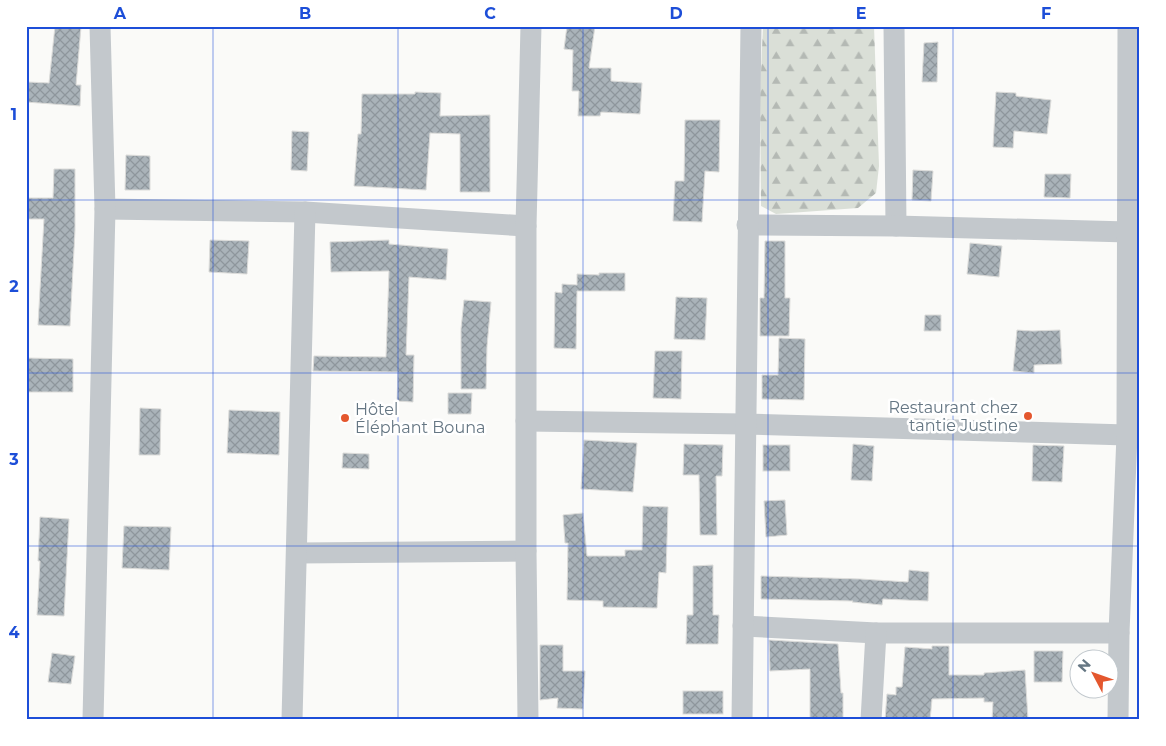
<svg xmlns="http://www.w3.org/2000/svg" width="1166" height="746" font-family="Montserrat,sans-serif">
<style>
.forest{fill:url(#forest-firs)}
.building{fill:url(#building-cross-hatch);stroke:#dcdcda}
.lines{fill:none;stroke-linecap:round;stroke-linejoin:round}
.minor{stroke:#c3c8cc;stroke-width:21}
.grid{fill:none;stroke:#1d4ed8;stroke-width:1;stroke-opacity:0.55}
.poi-dot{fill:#e4572e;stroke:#fff;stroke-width:2}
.labels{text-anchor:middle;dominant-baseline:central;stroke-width:5;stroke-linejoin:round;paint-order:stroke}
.poi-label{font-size:16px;fill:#657683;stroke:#fff;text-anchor:end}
.neatline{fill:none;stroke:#1d4ed8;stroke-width:2}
.grid-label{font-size:16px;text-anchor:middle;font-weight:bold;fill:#1d4ed8}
</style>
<defs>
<pattern id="forest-firs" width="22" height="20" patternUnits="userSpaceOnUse" patternTransform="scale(1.25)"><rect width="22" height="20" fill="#dadfd7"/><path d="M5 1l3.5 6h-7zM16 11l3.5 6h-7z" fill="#b4b9b4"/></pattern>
<pattern id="building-cross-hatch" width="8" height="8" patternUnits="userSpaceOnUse" patternTransform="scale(1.25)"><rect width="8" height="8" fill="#aab3b9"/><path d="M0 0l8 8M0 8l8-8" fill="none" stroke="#8e969c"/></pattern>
</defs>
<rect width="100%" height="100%" fill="#fafaf8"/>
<path class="forest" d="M763,26h111l5,140 -3,27 -18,15 -82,6 -15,-8 -1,-110z"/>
<g class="building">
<path d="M55,26l26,1 -5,58h5l-1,21 -54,-4 2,-20 21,1z"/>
<path d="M567,26h28l-6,42h22v13l31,2 -2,31 -39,-2 -1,4h-22l1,-25h-7l1,-41 -9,-1z"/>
<path d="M938,42l-1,40h-15l2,-39z"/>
<path d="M415,92l26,1 -1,23 50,-1v77h-30v-58l-30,-1 -4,57 -72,-4 4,-52h3l1,-40h53z"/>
<path d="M996,92l20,1v3l35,4 -4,34 -33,-3 -1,17 -20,-1z"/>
<path d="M685,120h35l-1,52 -14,-1 -3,51 -29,-1 2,-40h9z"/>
<path d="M292,131l17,1 -2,39 -16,-1z"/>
<path d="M126,155l24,1v34h-25z"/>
<path d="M54,169h21v61l-5,96 -32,-1 6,-106h-18v-21h27z"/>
<path d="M913,170l20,1 -2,30 -19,-1z"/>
<path d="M1045,174h26l-1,24 -26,-1z"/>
<path d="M210,240l39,1 -2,33 -38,-2z"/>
<path d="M389,240v4l59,5 -2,31 -37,-3 -3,78h8l-1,47 -16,-1 1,-29 -85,-1 1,-15 72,1 3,-86 -58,1 -1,-30z"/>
<path d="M765,241h20v57h5l-1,38h-29v-38h4z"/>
<path d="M970,243l32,3 -3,31 -32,-3z"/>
<path d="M599,273h26v18h-48l-1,58 -22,-1 1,-56 7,1v-9l15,1v-11l22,1z"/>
<path d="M676,297l31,1 -2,42 -31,-1z"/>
<path d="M464,300l27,2 -4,44 -1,43h-25v-60z"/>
<path d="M925,315h16v16h-17z"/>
<path d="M1017,330l15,1 28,-1 2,34 -28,1v8l-21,-2z"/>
<path d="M779,338l26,1 -1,61 -42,-1v-24h16z"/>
<path d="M655,351h27l-1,48 -28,-1z"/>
<path d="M26,358l47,1v33h-47z"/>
<path d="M448,393h24l-1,21h-23z"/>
<path d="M140,408l21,1 -1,46h-21z"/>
<path d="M229,410l51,2 -1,43 -52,-2z"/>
<path d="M584,440l53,3 -4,49 -52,-3z"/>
<path d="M684,444l39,1 -1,31h-6l1,59h-17l-1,-60h-16z"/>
<path d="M853,444l21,2 -2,35 -21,-1z"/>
<rect x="763" y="445" width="27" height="26"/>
<path d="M1033,445l31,1 -2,36 -30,-1z"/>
<path d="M343,453l26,1v15l-27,-1z"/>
<path d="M785,500l2,35 -21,2 -2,-36z"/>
<path d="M643,506l25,1 -2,66 -7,-1 -2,36 -54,-1v-6l-36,-1 1,-57h-3l-2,-28 20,-2 4,43h38v-6h17z"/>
<path d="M40,517l29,2 -5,97 -27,-1 3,-54h-2z"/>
<path d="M124,526l47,1 -2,43 -47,-2z"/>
<path d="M713,565v50h6l-1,29h-32l1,-29h6v-49z"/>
<path d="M909,570l20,2 -1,29 -45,-2 -1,6 -30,-3 1,-1 -92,-2v-23l99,3 48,3z"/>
<path d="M769,640l69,4 3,49h2v27h-33v-51l-40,2z"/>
<path d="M540,645h23v26h22l-2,38 -26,-1 1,-10 -18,2z"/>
<path d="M932,646h17v29h35v-2l41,-3 3,50h-36l1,-18h-9v-4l-52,1 -2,21h-45l2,-26 9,1v-8h6l3,-40 27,2z"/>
<path d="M1034,651h29l-1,31h-28z"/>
<path d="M52,653l23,3 -4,28 -23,-2z"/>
<rect x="683" y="691" width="40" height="23"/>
</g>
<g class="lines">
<g class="minor">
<path d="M894,26l2,200"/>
<path d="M105,209l200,3 221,14"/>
<path d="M747,225l149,1 232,6"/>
<path d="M526,421l219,3 382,11"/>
<path d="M298,553l228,-2"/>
<path d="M743,626l133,7h243"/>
<path d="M93,720l12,-511 -5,-183"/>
<path d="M292,720l13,-508"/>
<path d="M528,720l-2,-169v-325l5,-200"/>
<path d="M742,720l9,-694"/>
<path d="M871,720l5,-87"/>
<path d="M1118,720l1,-87 8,-198 1,-409"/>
</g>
</g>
<path class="grid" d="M213,26v694M398,26v694M583,26v694M768,26v694M953,26v694M26,200h1114M26,373h1114M26,546h1114"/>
<g class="poi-dot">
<circle cx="1028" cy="416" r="5"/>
<circle cx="345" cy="418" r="5"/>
</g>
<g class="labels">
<g class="poi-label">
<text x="1018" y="407">Restaurant chez<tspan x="1018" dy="18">tantie Justine</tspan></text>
<text x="355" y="409" text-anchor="start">Hôtel<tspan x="355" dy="18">Éléphant Bouna</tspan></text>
</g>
</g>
<rect width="1166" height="746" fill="none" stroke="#ffffff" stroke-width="55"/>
<g transform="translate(1094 674) rotate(311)"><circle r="24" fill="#ffffff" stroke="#c1c8cd"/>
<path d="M0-4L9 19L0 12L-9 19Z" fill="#e4572e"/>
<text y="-8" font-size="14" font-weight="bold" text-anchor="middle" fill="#657683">N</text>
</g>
<rect x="28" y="28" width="1110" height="690" class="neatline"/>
<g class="grid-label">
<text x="120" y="19">A</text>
<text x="305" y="19">B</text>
<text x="490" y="19">C</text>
<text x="676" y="19">D</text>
<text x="861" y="19">E</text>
<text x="1046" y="19">F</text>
<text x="14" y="120">1</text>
<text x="14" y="292">2</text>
<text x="14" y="465">3</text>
<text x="14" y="638">4</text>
</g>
</svg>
